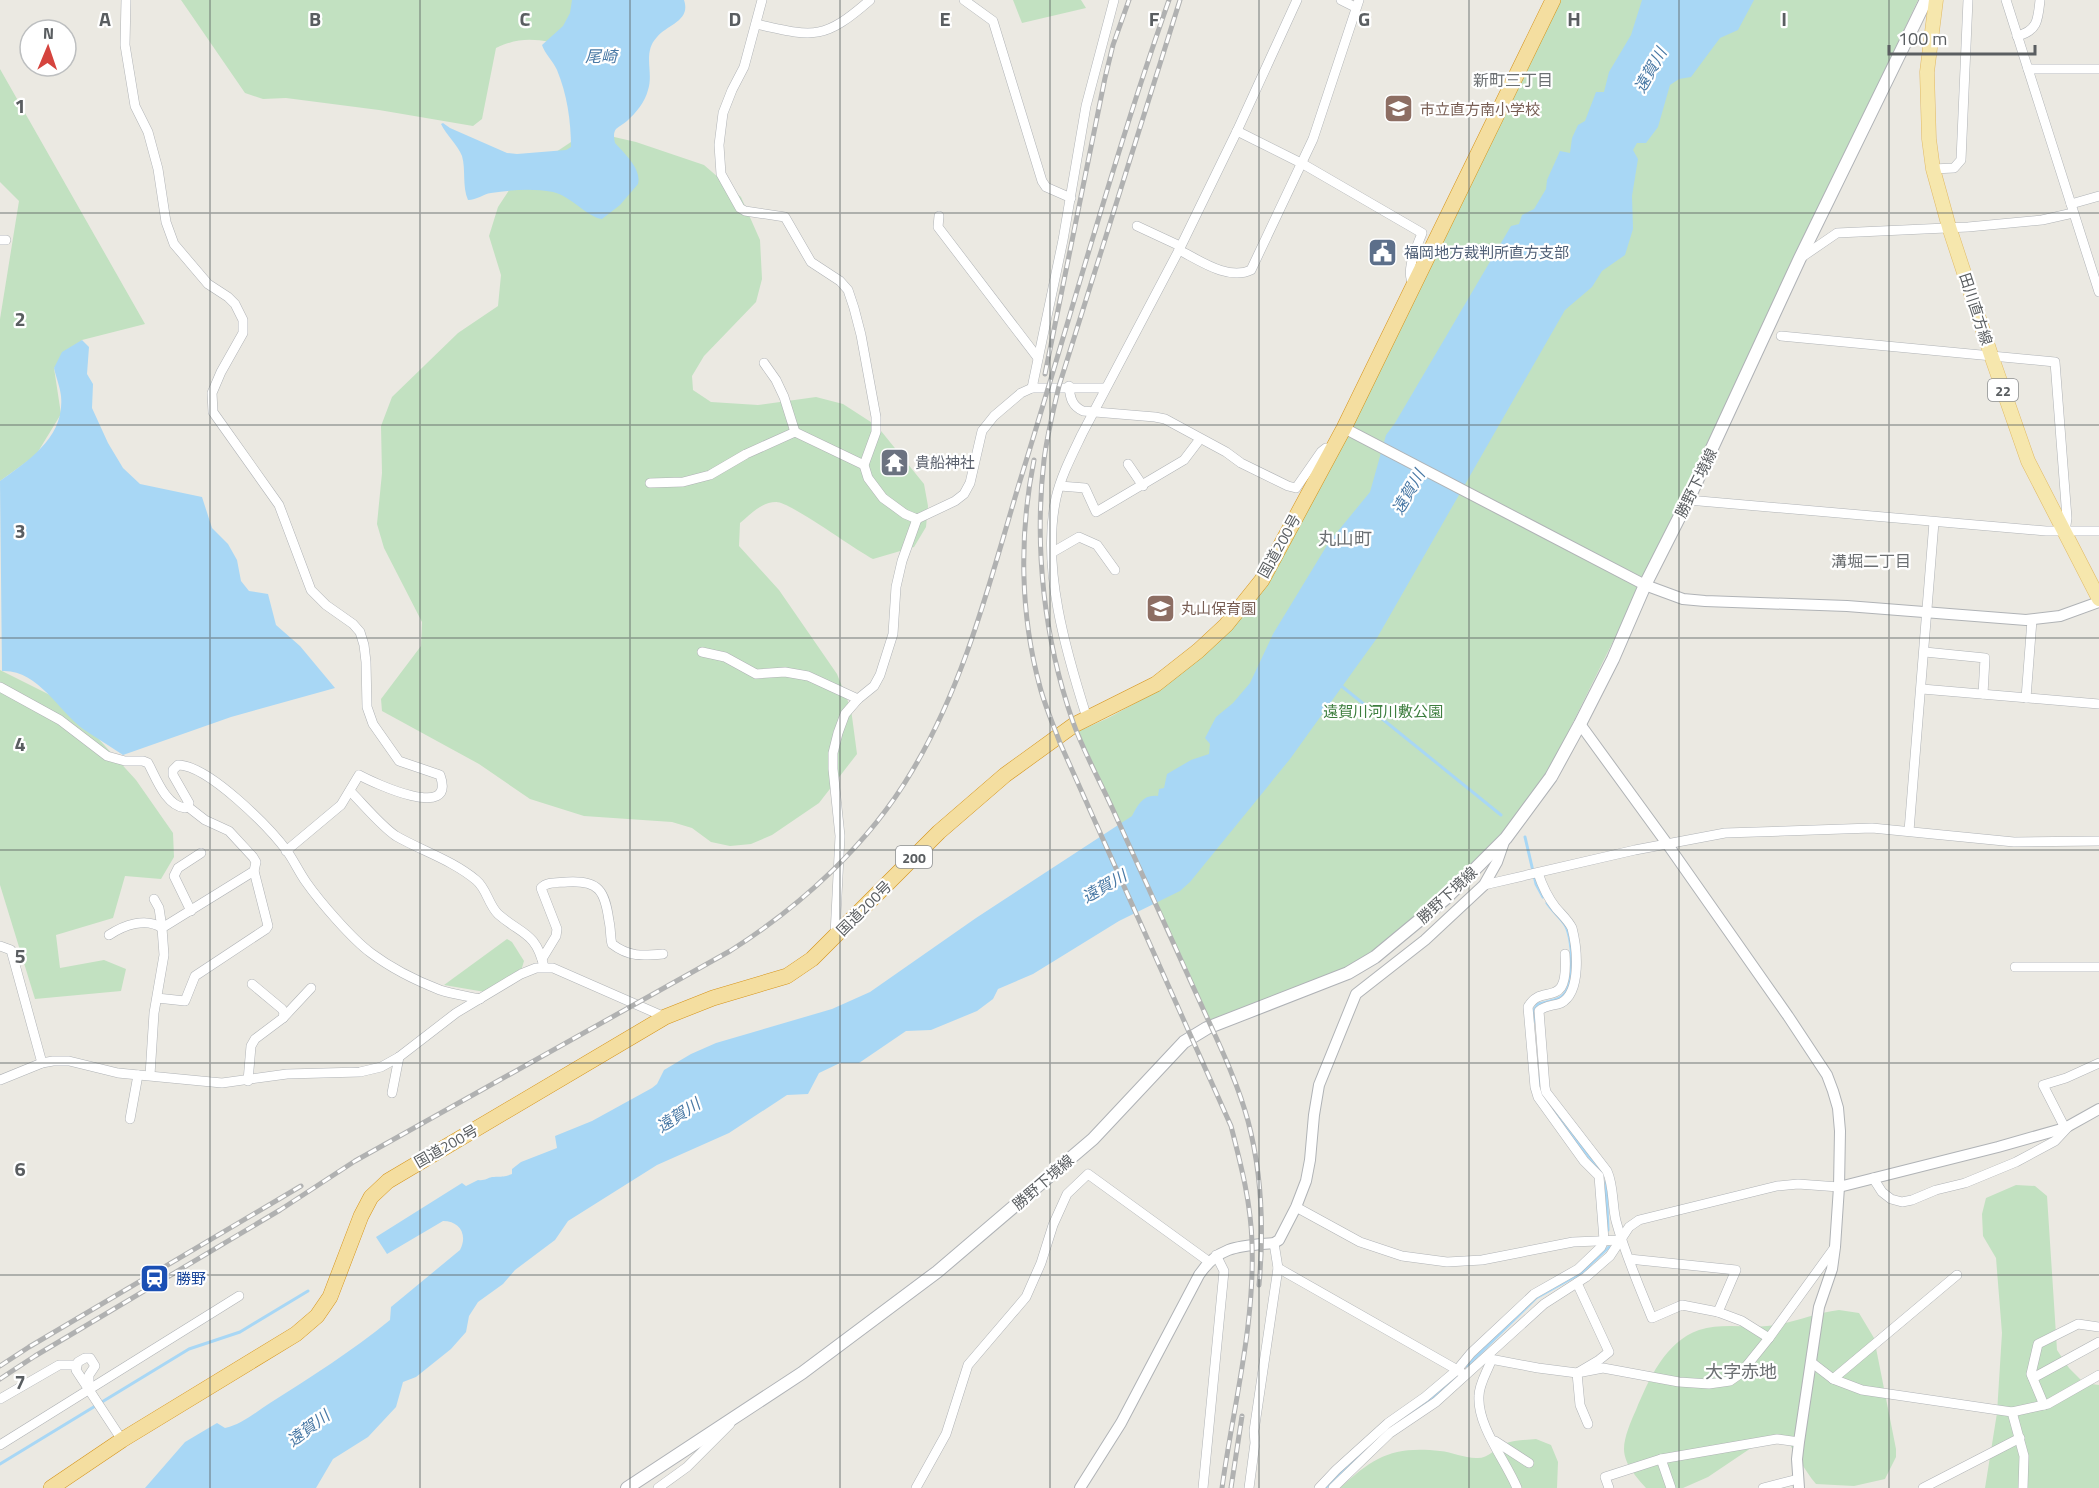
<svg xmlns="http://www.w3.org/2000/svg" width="2099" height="1488" font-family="'Titillium Web','Noto Sans JP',sans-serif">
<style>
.green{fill:#c2e1c1}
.water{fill:#a8d7f5}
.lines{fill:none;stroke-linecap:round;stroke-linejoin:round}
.stream{stroke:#a8d7f5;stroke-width:3}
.minor-casing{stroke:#b0b3b6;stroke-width:10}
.tertiary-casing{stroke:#b0b3b6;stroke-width:12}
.secondary-casing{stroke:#afb2b6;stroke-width:14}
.primary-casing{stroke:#e1ba65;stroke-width:15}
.trunk-casing{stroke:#d59318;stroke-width:16}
.minor{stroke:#fff;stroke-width:9}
.tertiary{stroke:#fff;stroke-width:10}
.secondary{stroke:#fff;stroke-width:12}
.primary{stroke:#f6e7ad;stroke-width:14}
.trunk{stroke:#f4dea0;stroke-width:15}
.rail-casing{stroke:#b0b1b1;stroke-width:5}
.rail{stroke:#fff;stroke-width:3;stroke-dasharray:9;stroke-linecap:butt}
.grid{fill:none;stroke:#5a5e61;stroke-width:1.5;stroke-opacity:0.55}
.labels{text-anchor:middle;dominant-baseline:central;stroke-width:4.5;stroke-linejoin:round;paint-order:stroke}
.shield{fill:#fff;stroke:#8c8e90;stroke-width:1.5}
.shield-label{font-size:14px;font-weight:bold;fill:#5a5e61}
.education-label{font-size:15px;fill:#785e54;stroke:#fff;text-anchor:start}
.service-label{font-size:15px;fill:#4e5e75;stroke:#fff;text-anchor:start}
.street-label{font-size:15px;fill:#5a5e61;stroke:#fff}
.worship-label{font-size:15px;fill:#5b616d;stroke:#fff;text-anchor:start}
.park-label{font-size:15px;fill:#3d7e3e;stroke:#fff}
.transit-label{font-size:15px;fill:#164399;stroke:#fff;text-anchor:start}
.water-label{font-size:16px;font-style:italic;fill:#4979a5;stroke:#fff}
.neighbourhood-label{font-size:16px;fill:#6c7073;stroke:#fff}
.quarter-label{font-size:18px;fill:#6c7073;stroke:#fff}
.grid-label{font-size:20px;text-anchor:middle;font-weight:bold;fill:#5a5e61;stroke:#fff;stroke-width:4.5;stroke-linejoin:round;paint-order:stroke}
</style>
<rect width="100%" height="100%" fill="#ebe9e2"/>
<g class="green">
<path d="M181,0h426l-34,46c-31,-5 -48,-12 -77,2l-14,71 -9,7 -94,-16 -93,-12 -23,1 -18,-6z"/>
<path d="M1013,0h68l5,8 -64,15z"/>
<path d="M1561,0h357l-286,603 -85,172 -32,45 -74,78 -67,54 -36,19 -128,49 -135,-287 33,-15 48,-26 47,-36 34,-33 29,-38 88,-162z"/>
<path d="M0,69l145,255 -63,16 -28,28 7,46 -25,41 -36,26v-162l19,-118 -19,-19z"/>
<path d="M601,134l35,8 68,23 37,32 19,43 2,39 -6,23 -52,54 -12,20 1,14 18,12 47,3 58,-8 27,7 34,22 47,58 4,22 -2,21 -12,20 -41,12c-18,-9 -84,-58 -97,-57 -15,0 -25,12 -36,21l-1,23 40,44 58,84 14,35 6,45 -38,49 -47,32 -21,9 -21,2 -19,-4 -19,-14 -20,-6 -88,-6 -54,-17 -51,-35 -97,-53 -1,-12 40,-53 1,-24 -38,-74 -7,-24 5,-51 -1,-47 11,-29 66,-64 40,-27 3,-31 -12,-39 9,-29 19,-29 60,-40z"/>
<path d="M0,670l52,26 43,39 41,45 37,53 1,24 -13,22 -36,-3 -12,42 -57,17 4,33 44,-8 22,9 -5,22 -86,8 -35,-114z"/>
<path d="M507,939l5,3 12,19 -3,10 -36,21 -41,-7z"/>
<path d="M2016,1185l19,1 12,10 10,154 12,18 15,15 15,2v103h-114l12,-75 5,-80 -6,-75 -13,-22 -1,-22 4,-16z"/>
<path d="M1839,1310l20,3 15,25 22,111v8l-11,22 -31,7 -38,-2c-12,-14 -18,-29 -30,-44l-32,6 -46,31 -25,11h-37c-9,-10 -22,-24 -22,-39 0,-12 7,-28 12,-39 13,-31 29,-68 63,-80 22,-7 46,-2 68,-4 25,-2 47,-13 72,-16z"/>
<path d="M1536,1439l15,6 7,17 -1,26h-217c34,-31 52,-42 100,-37 12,1 24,7 36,7 12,1 19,-9 28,-14 9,-4 23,-4 32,-5z"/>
</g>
<g class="water">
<path d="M572,0h112c7,21 -16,24 -27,37 -15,16 -3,35 -9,53 -3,12 -12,23 -21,31 -3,3 -8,5 -11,8 -3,4 -2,9 -1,14 9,10 27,26 23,41l-18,21 -18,14c-15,-2 -31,-23 -49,-27 -21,-4 -41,-2 -62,1 -8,1 -14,7 -23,7 -6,-14 -2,-30 -6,-44 -4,-11 -16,-21 -21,-32l2,-1 7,5 57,25 10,1 49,-4 5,-3c0,-26 -4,-53 -14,-77 -4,-9 -12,-16 -15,-25l21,-19 7,-13z"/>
<path d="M1642,0h112l-16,30 -18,8 -29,39 -12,2 -9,6 -12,42 -12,16h-9l-4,7 5,9 -6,37 1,33 -8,26 -23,16 -10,16 -27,23 -188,328 -87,121 -100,123 -10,9 -61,30 -86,53 -35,15 -5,10 -16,12 -46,19 -25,1 -47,32h-19l-21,10 -11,21 -21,1 -58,38 -72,32 -89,56 -13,19 -40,30 -12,14 -25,18 -9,14 -3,16 -15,17 -35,28 -13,5 -7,25 -28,30 -35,22 -17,29h-171l40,-46 32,-19 8,5c16,-3 31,-16 45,-25 41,-26 82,-52 120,-83l1,-13 69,-57c8,-15 0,-29 -17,-29l-56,33 -11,-17 86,-54 4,3 12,-6c7,1 9,-2 14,-3 9,-1 9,1 20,-3v-5l9,-7 36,-14 -2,-12 37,-15 60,-33 5,-4 7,-14 27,-16 25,-11 116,-34 38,-17 106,-74 156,-102c6,-12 12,-22 26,-20l1,-7 5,-1 3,-14 24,-14 18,-6 1,-10 -5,-6 11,-21 17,-14 17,-20 23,-49 56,-92 41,-50 16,-57 9,-12 116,-197 8,-2 3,-9 12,-6 12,-20 1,-9 13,-29 10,2 2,-15 6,-13 7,-4 11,-29h8l5,-20 22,-37z"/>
<path d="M82,340l7,7 -2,27 6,10 -1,24 16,35 15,25 17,16 62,13 10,31 16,16 9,16 4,21 8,10 19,3 8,31 24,21 35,42 -104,29 -108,38c-13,-9 -27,-17 -40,-26 -25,-19 -46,-60 -81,-58l-2,-190c29,-21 65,-44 61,-85 -1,-9 -5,-19 -7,-28l8,-16z"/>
</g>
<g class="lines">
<g class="stream">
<path d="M1339,684l162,131"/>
<path d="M1525,837l11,47 7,13"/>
<path d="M1536,1023l-2,-13 4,-6c7,-2 18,-3 23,-7 15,-9 12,-60 4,-72 -5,-8 -13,-14 -18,-22"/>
<path d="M1540,1077l1,14"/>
<path d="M1553,1109l30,40 21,26"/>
<path d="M1606,1181l2,49"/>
<path d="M1467,1366l69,-68 45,-25 28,-26"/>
<path d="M1398,1422l36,-26 23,-19"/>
<path d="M0,1464l189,-115 51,-17 68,-41"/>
<path d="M1325,1488l49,-46"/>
</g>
<defs>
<g id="minor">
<path d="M126,0l-1,45 10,61 13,26 10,37 8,53 8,22 34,40 20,13 7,7 8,16v13l-22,39 -9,21 1,19 66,93 32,85 15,15 27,19 7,8 4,13 2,17 1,45 6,17 26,37 41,14c17,47 -66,8 -81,0l-18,30 -55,46"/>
<path d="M762,0l-18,67 -12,23 -9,23 -4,32 2,29 19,34 5,3 40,6 26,45 29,19 8,9 6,18 7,27 15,82v15l-12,33 4,13 15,20 22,16 12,5 38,-18 9,-7 6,-11 12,-52 12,-15 27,-23 11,-5h73"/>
<path d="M964,0l29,21 49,160 4,6 25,11"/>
<path d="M1341,0l14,7"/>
<path d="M2006,0l93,292"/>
<path d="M756,24c58,13 67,17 114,-24"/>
<path d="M2017,36c21,-5 21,-17 23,-36"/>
<path d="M2028,69h71"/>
<path d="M1237,131l66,33 119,69c-5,14 -18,39 -8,52"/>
<path d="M1933,169l21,-1 7,-8 7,-160"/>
<path d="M2071,204l28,-8"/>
<path d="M939,216l-1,11 100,131"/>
<path d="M1137,226l43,20"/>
<path d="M0,240h6"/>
<path d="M1179,250c20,10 49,31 72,20l62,-131 46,-139"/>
<path d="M1802,257l35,-24 131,-6 74,-7 31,-7"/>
<path d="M1781,336l274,26 12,156 -2,14"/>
<path d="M764,363l12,17 8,17 11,35"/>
<path d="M1069,386c1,12 3,20 14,25l72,6 10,2 61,33 15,11 47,23 8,2 25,-36 5,-4 7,1"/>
<path d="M1032,388l31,-148 23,-134 28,-106"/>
<path d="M1128,464l15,22"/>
<path d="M650,483l33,-1 27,-7 36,-21 49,-22 69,33"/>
<path d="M1060,486l25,2 11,24 88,-52 16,-21"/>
<path d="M1688,500l358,31h53"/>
<path d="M1053,552l26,-15 18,8 18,25"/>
<path d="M702,652l23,5 31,17 29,-2 23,4 50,23"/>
<path d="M1925,652l60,6 -2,36"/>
<path d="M0,687l60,33 47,36 18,5h18l5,2c8,15 18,43 37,45l4,-5 -16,-28v-5l5,-5c30,0 91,62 109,86 7,10 12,21 19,31 14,20 46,57 65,71 20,15 46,28 69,37 12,4 27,6 40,9"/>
<path d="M1922,689l177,15"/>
<path d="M2026,698l6,-78"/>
<path d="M1087,718c-21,-66 -46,-151 -31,-220 5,-22 16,-43 26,-64l97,-184 58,-119 60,-131"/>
<path d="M350,791c12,12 32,36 46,45 26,15 56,24 80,44 11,9 12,24 22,34 24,21 38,18 46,53"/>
<path d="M187,806l18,14 24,11 24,26 3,5 -2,9"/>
<path d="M1909,831l25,-309"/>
<path d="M1538,873c4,12 10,25 18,35 6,7 12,12 16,20 5,19 10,64 -11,75 -8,3 -16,2 -22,8l6,76 1,5 61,79c7,15 5,34 9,50 9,33 23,65 36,97l30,-13 36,7 18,-42 -107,-11"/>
<path d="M1484,885l151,-35 90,-17 147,-5 142,14 85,-1"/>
<path d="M154,899l5,9 3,20"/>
<path d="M191,911l-17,-35 4,-8 23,-15"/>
<path d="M109,935c15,-10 37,-18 53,-7"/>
<path d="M835,935l5,-99 -7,-67v-16l5,-20 7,-19 13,-15 16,-13 6,-11 13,-41 3,-47 6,-26 15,-42"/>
<path d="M0,946l11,4 31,113"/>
<path d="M542,959l14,-23 1,-7 -16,-41c6,-7 17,-5 26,-6 32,-2 38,9 42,39 2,8 1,16 3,23 17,13 30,12 51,10"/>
<path d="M2015,967h84"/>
<path d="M283,1018l28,-30"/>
<path d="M150,1075l4,-62 10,-58 -2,-27 92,-57 14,55 -2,3 -71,47 -10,25 -28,-3"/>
<path d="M0,1080l42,-17 11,-2h16l49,12 104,10 65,-9 73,-2 21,-5 18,-10 57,-44 65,-39 15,-6h17l112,49"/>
<path d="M248,1081l3,-35 4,-7 28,-21 1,-5 -2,-4 -30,-25"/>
<path d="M392,1093l7,-36"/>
<path d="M130,1119l8,-44"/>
<path d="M2065,1128l-22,-43 23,-7 33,-15"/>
<path d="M1873,1178l9,14 9,7 11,3 10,-2 24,-10 29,-7 51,-21 39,-21 14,-15"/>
<path d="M1296,1207l64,35 42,14 45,6 35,-2 91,-18 48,-2"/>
<path d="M1278,1268l183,104"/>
<path d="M1577,1283l32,69 -10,8 -22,13 3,32 8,19"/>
<path d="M1718,1312l24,9 27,17"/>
<path d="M1485,1358l53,10 39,5 26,-5 76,14 30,2 21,-3 10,-7 29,-36 66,-91"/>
<path d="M1491,1361c-4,11 -12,23 -12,35 -2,30 27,65 38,92"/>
<path d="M1811,1362l22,17 29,11 150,22 12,44 -1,32"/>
<path d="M2033,1378l66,-36"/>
<path d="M1833,1379l124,-104"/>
<path d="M89,1388v-13l6,-9 -5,-8h-5l-7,4 -2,8 46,70"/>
<path d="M0,1399l59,-34h17"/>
<path d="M2044,1405l-13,-31 7,-30 40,-20 21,3"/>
<path d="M2012,1412l36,-8 51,-29"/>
<path d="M1495,1441l34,22"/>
<path d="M0,1445l239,-149"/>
<path d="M1661,1459l10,29"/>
<path d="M658,1488l29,-21 43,-43"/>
<path d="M916,1488l30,-54 22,-69 58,-68 15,-34 12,-38 14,-31 21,-20 120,87"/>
<path d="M1203,1488l21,-217 -8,-16"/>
<path d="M1249,1488l6,-45 -1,-12 24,-163 -4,-25"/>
<path d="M1319,1488l17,-18 52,-47 37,-26 32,-27 14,-17 63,-59 44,-25 23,-22 3,-7 -5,-64 -15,-15 -46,-64 -3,-10 -7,-80c14,-26 41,6 37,-53"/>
<path d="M1333,1488l57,-55 46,-31 108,-98 42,-27 24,-21 19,-29 10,-7 138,-34 21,-2 41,3"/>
<path d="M1609,1488l-4,-11 56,-18 116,-20 22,3"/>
<path d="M1763,1488l35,-9"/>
<path d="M1923,1488l97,-50"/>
</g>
<g id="tertiary">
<path d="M1344,428l301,157 38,14 22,2 142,5 179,14 34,-4 39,-14"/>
<path d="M1580,724l88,121 120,171 39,59 6,16 5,17 2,23 -1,56 -4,60 -3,22 -13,38 -20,135 -2,17 2,29"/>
<path d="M1839,1187l159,-40 67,-19 34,-19"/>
<path d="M1080,1488l41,-65 78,-148c20,-30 42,-29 75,-32l5,-3 17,-33 10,-26 4,-21 4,-45 5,-30 37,-91 69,-54 59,-55 13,-23 8,-23"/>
</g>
<path id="secondary" d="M627,1488l175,-115 135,-101 156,-133 91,-97 23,-14 141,-55 27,-16 70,-58 61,-61 45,-61 29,-53 33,-65 32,-74 43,-85 112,-242 126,-258"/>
<path id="primary" d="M1936,0l-9,72 2,67 4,30 16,58 42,128 37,106 71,138"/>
<path id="trunk" d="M51,1488l71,-48 174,-106 21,-18 13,-19 31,-81 10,-19 17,-16 277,-164 48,-19 74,-22 25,-17 127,-127 66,-57 69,-50 82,-41 42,-33 28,-26 36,-45 82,-152 209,-428"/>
</defs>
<use href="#minor" class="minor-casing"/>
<use href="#tertiary" class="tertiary-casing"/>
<use href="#secondary" class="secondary-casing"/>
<use href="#primary" class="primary-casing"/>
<use href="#trunk" class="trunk-casing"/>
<use href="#minor" class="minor"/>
<use href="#tertiary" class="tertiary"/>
<use href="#secondary" class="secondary"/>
<use href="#primary" class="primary"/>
<use href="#trunk" class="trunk"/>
<defs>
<g id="rail">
<path d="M1180,0l-121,386c-6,25 -12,50 -15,74 -10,87 0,179 29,262 11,31 28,61 41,90 29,64 58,127 86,190 17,38 37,78 48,119 14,53 16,109 11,164"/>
<path d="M1045,374l60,-296 8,-33 16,-45"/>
<path d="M1034,460c-15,75 -14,154 6,227 5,19 13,37 20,56l171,383c10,39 20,77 21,117 3,83 -19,164 -30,245"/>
<path d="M0,1366l29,-19 272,-161"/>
<path d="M0,1379l35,-23 245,-146 75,-49 375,-210c71,-45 139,-107 182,-180 53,-88 78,-190 107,-287 50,-161 94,-325 150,-484"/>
<path d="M1231,1488l11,-72"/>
</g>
</defs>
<use href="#rail" class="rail-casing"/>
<use href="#rail" class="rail"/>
</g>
<path class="grid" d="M210,0v1488M420,0v1488M630,0v1488M840,0v1488M1050,0v1488M1259,0v1488M1469,0v1488M1679,0v1488M1889,0v1488M0,213h2099M0,425h2099M0,638h2099M0,850h2099M0,1063h2099M0,1275h2099"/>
<defs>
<symbol id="school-square" viewBox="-11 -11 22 22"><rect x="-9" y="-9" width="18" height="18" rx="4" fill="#8d6e63" stroke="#fff"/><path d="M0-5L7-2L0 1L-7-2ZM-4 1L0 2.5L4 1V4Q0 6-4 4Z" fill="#fff"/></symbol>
<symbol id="civic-square" viewBox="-11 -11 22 22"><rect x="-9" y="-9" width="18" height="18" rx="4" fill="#5c6f8a" stroke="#fff"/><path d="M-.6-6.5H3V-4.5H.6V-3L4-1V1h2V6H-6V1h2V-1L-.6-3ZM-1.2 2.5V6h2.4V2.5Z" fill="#fff"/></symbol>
<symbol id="temple-square" viewBox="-11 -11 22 22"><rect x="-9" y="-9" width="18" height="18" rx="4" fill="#6b7280" stroke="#fff"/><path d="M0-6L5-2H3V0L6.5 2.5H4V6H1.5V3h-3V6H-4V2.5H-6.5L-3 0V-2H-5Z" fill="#fff"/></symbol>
<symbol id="station-square" viewBox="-11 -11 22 22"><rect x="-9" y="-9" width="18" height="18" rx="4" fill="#1a4fb4" stroke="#fff"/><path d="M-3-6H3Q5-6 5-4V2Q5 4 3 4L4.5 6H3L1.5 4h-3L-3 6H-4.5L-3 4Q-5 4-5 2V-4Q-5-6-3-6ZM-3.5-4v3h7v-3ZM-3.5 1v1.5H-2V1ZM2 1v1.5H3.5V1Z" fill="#fff"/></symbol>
</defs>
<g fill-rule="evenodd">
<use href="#school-square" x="1382" y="92" width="33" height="33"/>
<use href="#civic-square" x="1366" y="236" width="33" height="33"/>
<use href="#temple-square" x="878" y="446" width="33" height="33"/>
<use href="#school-square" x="1144" y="592" width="33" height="33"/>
<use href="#station-square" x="138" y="1262" width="33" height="33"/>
</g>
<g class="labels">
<g class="shield">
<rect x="1988" y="379" width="30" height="22" rx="4.5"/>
<rect x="896" y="846" width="36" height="22" rx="4.5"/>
</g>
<g class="shield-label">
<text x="2003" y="390">22</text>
<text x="914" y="857">200</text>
</g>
<g class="education-label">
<text x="1420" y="109">市立直方南小学校</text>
<text x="1181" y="608">丸山保育園</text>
</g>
<g class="service-label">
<text x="1404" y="252">福岡地方裁判所直方支部</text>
</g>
<g class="street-label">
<text transform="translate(1976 309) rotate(72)">田川直方線</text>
<text transform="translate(1696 483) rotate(-64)">勝野下境線</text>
<text transform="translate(1279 546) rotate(-61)">国道200号</text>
<text transform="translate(1447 895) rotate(-43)">勝野下境線</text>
<text transform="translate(864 908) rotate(-45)">国道200号</text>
<text transform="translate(446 1146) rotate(-30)">国道200号</text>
<text transform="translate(1043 1182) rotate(-41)">勝野下境線</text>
</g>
<g class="worship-label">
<text x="915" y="462">貴船神社</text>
</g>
<g class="park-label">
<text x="1383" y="711">遠賀川河川敷公園</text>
</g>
<g class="transit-label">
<text x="176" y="1278">勝野</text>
</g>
<g class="water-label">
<text x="601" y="56">尾崎</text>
<text transform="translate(1650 70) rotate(-61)">遠賀川</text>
<text transform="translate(1408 492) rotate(-60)">遠賀川</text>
<text transform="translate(1104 886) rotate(-30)">遠賀川</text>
<text transform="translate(678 1115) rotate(-33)">遠賀川</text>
<text transform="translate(308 1428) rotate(-37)">遠賀川</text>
</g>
<g class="neighbourhood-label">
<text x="1513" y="80">新町三丁目</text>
<text x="1871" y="561">溝堀二丁目</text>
</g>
<g class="quarter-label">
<text x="1345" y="538">丸山町</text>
<text x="1741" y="1371">大字赤地</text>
</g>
</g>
<g class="grid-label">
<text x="105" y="26">A</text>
<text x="315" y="26">B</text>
<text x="525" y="26">C</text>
<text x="735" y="26">D</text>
<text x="945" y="26">E</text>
<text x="1154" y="26">F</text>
<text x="1364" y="26">G</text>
<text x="1574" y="26">H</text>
<text x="1784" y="26">I</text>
<text x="20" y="113">1</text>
<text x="20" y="326">2</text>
<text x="20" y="538">3</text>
<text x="20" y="751">4</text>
<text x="20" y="963">5</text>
<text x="20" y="1176">6</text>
<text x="20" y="1389">7</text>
</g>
<g transform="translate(48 48) rotate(2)"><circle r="28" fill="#ffffff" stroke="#bdbfc0" stroke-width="1.5"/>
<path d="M0-4.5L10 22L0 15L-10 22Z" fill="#d5443e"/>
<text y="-9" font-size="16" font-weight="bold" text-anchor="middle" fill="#5a5e61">N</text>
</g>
<path d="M1889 45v9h146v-9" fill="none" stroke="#5a5e61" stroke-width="3"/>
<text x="1898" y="45" font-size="18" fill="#5a5e61" stroke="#ffffff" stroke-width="4.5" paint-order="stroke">100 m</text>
</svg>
